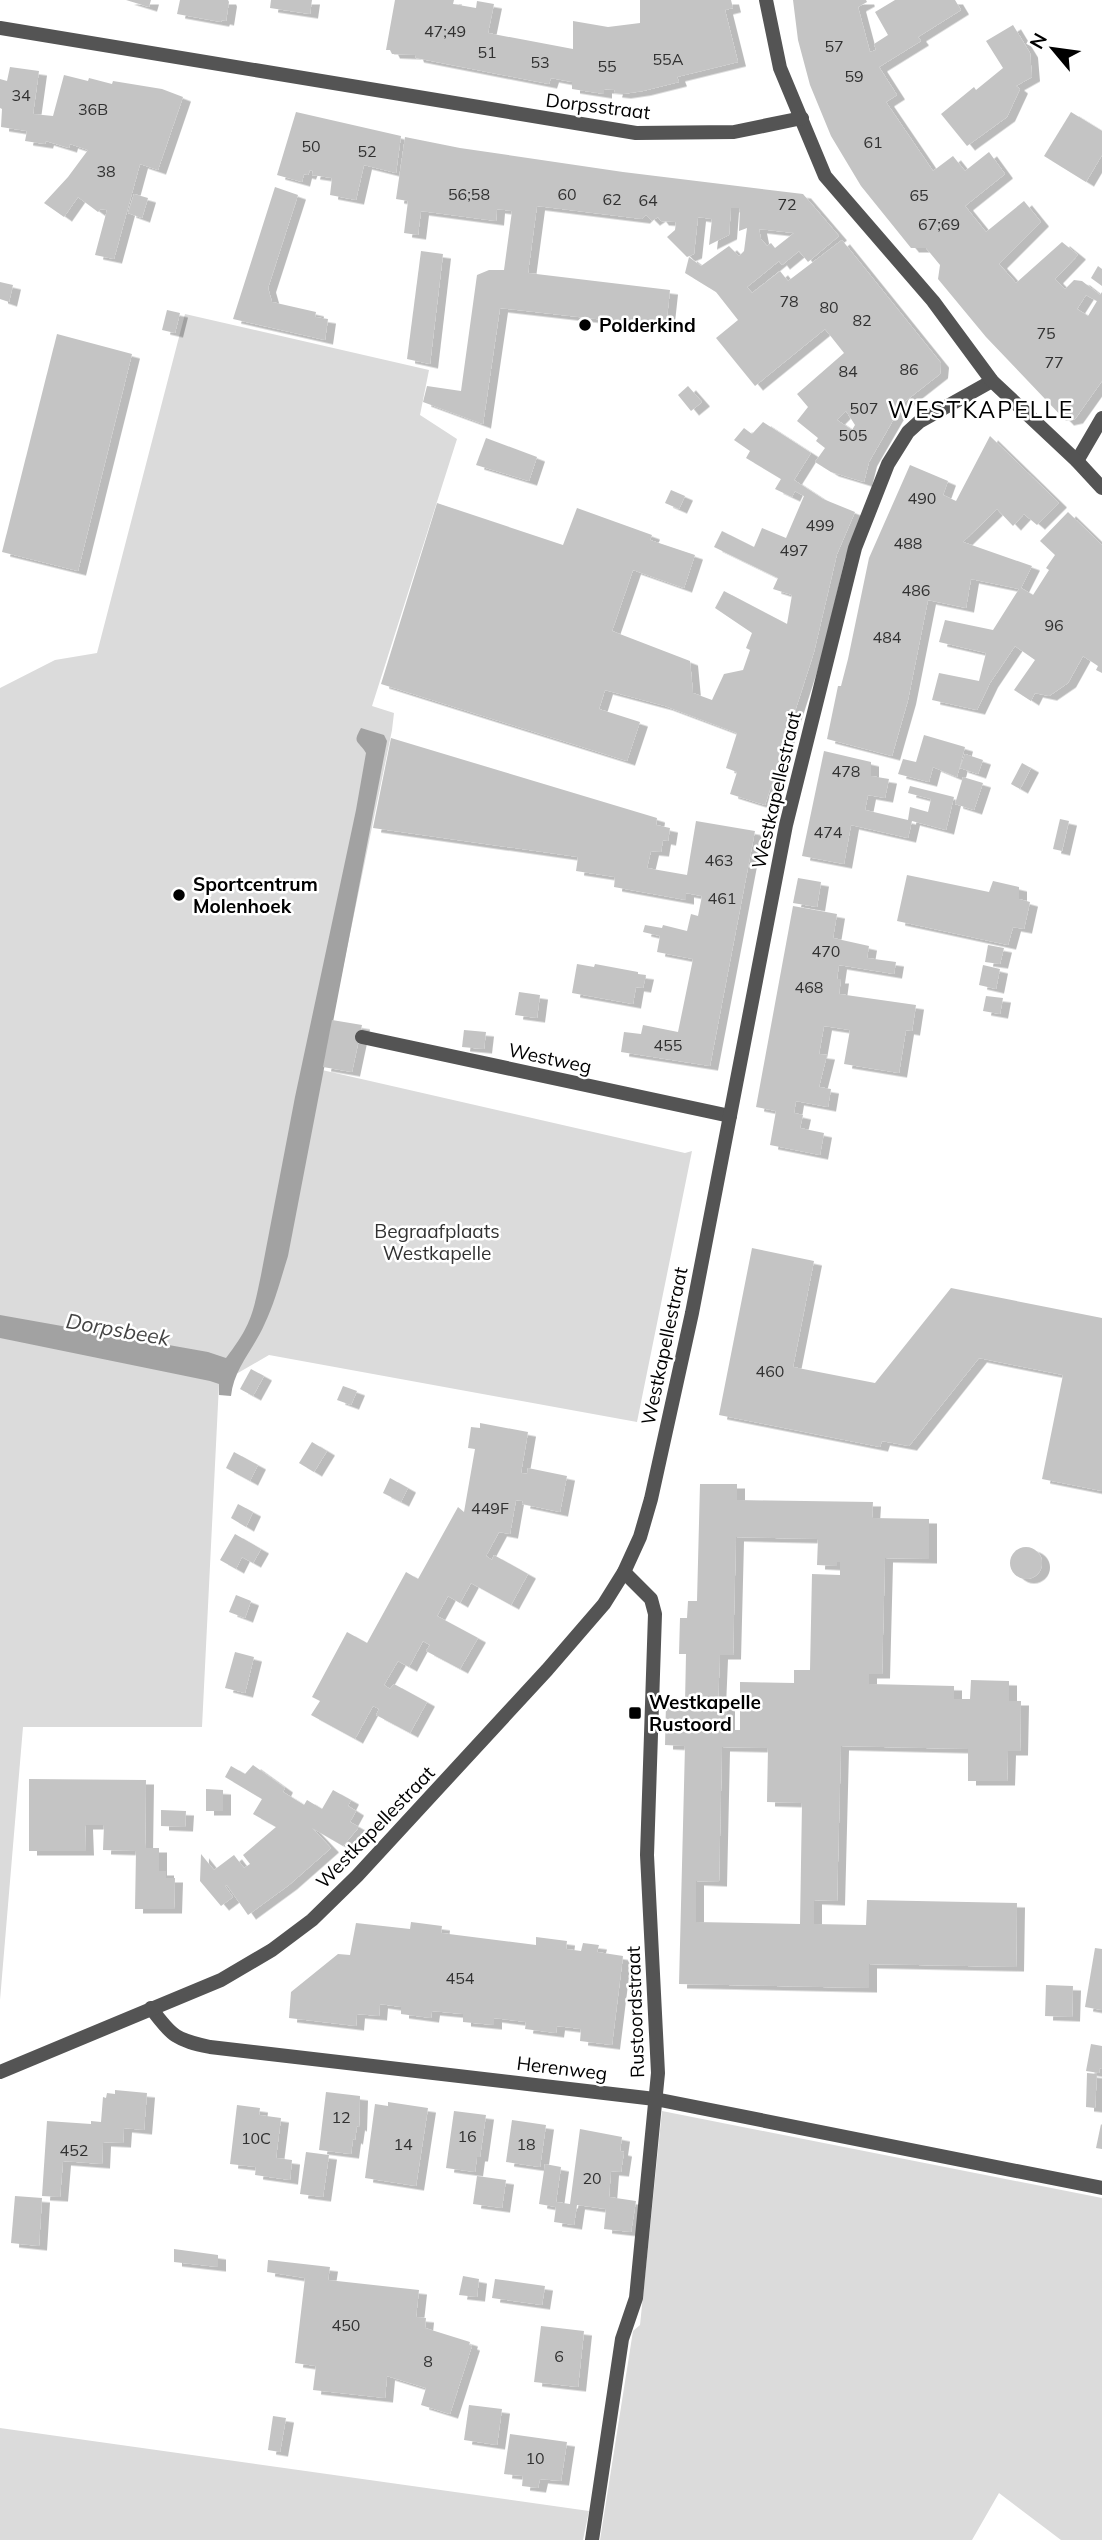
<svg xmlns="http://www.w3.org/2000/svg" width="1102" height="2540" font-family="Mulish,sans-serif">
<style>
.green{fill:#dbdbdb}
.water{fill:#a2a2a2}
.building{fill:#c4c4c4;fill-rule:evenodd;filter:url(#shadow)}
.lines{fill:none;stroke-linecap:round;stroke-linejoin:round}
.minor{stroke:#545454;stroke-width:14}
.tertiary{stroke:#545454;stroke-width:14}
.poi-dot{fill:#000;stroke:#fff;stroke-width:2.5}
.labels{text-anchor:middle;dominant-baseline:central;stroke-width:5;stroke-linejoin:round;paint-order:stroke}
.number-label{font-size:16px;fill:#313131}
.street-label{font-size:19px;fill:#000;stroke:#fff}
.poi-label{font-size:19px;font-weight:bold;fill:#000;stroke:#fff;text-anchor:start}
.park-label{font-size:19px;fill:#323232;stroke:#fff}
.water-label{font-size:21px;font-style:italic;fill:#434343;stroke:#fff}
.quarter-label{font-size:23px;letter-spacing:2px;fill:#000;stroke:#fff}
</style>
<defs>
<filter id="shadow"><feDropShadow dx="8" dy="4.5" stdDeviation="0" flood-color="#0004"/></filter>
</defs>
<rect width="100%" height="100%" fill="#fff"/>
<g class="green">
<path d="M185,314l244,56 -9,45 37,24 -85,267 22,7 -2,17 -70,340 363,83 7,-2 -55,271 -368,-67 -50,29 -17,343h-179l-23,273v-1312l55,-28 42,-7z"/>
<path d="M662,2111l440,87v342h-41l-62,-47 -27,47h-372l33,-209 7,-6z"/>
<path d="M0,2428l589,83 -6,29h-583z"/>
</g>
<path class="water" d="M361,728l23,7 3,6 -99,515c-7,22 -13,46 -23,67 -11,26 -31,45 -34,73l-12,-1v-11l-9,-3 -210,-43v-23l208,37 18,6c25,-33 27,-44 35,-83l34,-178 61,-287 10,-57c-8,-13 -14,-9 -5,-25z"/>
<g class="building">
<path d="M126,0h25l-2,7z"/>
<path d="M180,0h48l1,2 -3,19 -4,-1 -1,2 -44,-8z"/>
<path d="M271,0h41l-2,14 -40,-6z"/>
<path d="M395,0h59l-1,4 23,4 1,-7 17,3 -6,29 85,16v-28l35,6 32,-4v-23h91l2,8 -8,2 13,52 -61,15 2,5 -36,9 -20,3 -9,-1 1,-3 -11,-1v5l-32,-5v-7l-21,-4 -2,6 -133,-26 -1,-3 -23,-1 -2,-4h-4z"/>
<path d="M793,0h73l1,2 -9,5 12,45 6,-2 -2,-6 14,-9 -13,-23 20,-12h60l6,10 -43,27 3,4 -42,26 18,28 -11,7 47,69 20,-15 12,15 24,-19 16,22 -40,32 21,26 38,-31 17,21 -42,42 17,19 46,-41 16,13 -23,24 10,10 9,-9 8,1 18,14 2,-3v89l-27,38 -9,2 -80,-84 -48,-58 2,-14 -14,-17h-15l-50,-62 -30,-50 -21,-51 -12,-45zM1086,295l11,6 -9,15 -11,-7z"/>
<path d="M1013,25l17,28 2,24 -16,9 4,3 -13,28 -40,29 -26,-32 33,-27 2,3 27,-22 -17,-27z"/>
<path d="M10,67l29,4 -6,43 20,2 11,-41 24,6 1,-3 23,6 1,-3 49,8 21,8 -25,73 -18,-6 -26,95 -19,-4 12,-45 -6,-1 -3,3 -20,-15 -14,20 -20,-14 24,-26 20,-27 -18,-6 -1,4 -23,-7 -1,3 -20,-3 2,-10 -26,-4 1,-18 -2,-1v-29l7,2z"/>
<path d="M296,112l105,24 -5,37 -32,-8 -8,35 -26,-5 2,-17 -20,-3 1,-4 -3,-1 -2,5 -4,-1 -2,8 -25,-7z"/>
<path d="M1071,112l31,19v24l-16,27 -42,-26z"/>
<path d="M405,137l55,11 163,24 180,22 36,42 -31,26 -9,-11 -17,14 -3,-4 -32,26 5,6 28,-22 8,10 54,-41 99,123 -1,11 -37,29 -34,59 -5,20 -33,-10 -16,-10 10,-14 -9,-7 2,-3 -21,-17 11,-14 -11,-13 47,-41 -19,-24 -70,57 -39,-48 22,-18 -22,-28 -31,-19 4,-16 12,9 28,-20 10,10 5,-5 3,-23 -8,3 1,-23h-9l-2,27 -20,10 3,-26 -14,-2 -4,37 -7,3 -20,-20 8,-7 1,-8 -15,-1 -3,-4 -6,4 -6,-6 -4,4 -105,-13 -9,67 142,17 -4,37 -166,-19 -17,116 -60,-22 4,-16 34,5 16,-116 12,-5h15l8,-59 -15,-2 -1,12 -75,-10 -3,24 -14,-2 4,-32 -12,-2zM759,229l35,4 -19,15 -4,-5 -4,3 -6,-7zM846,411l9,14 -3,5 -15,-10z"/>
<path d="M275,187l23,8 -30,93 4,14 44,10 -1,5 13,2 -3,21 -92,-21z"/>
<path d="M134,194l14,4 -6,20 -14,-5z"/>
<path d="M421,251l22,3 -13,110 -23,-5z"/>
<path d="M1098,266l4,3v17l-11,-8z"/>
<path d="M0,282l13,3 -4,17 -9,-3z"/>
<path d="M167,310l13,3 -5,20 -13,-3z"/>
<path d="M57,334l75,20 -54,217 -76,-19z"/>
<path d="M688,386l14,16 -11,9 -13,-16z"/>
<path d="M763,422l48,31 -17,27 29,19 32,13 -18,42 -23,98 -49,153 -35,-11 7,-22 -11,-4 11,-35 -72,-27 -60,-16 -6,19 41,13 -13,39 -246,-77 56,-181 126,42 14,-37 75,27 -2,5 45,15 -11,33 -51,-18 -21,61 78,30 3,32 19,7 12,-26 19,-4 7,-20 -4,-2 6,-15 -37,-25 9,-17 63,33 5,-29 -19,-6 5,-11 -64,-31 8,-16 32,16 8,-19 24,10 18,-42 -9,-5 -3,6 -17,-8 6,-10 -35,-21 4,-7 -16,-11 10,-12 8,6z"/>
<path d="M990,436l69,67 -22,22 -13,-11 -11,12 -16,-17 -34,33 69,24 -11,22 12,7 16,-25 -3,-2 9,-13 -15,-14 28,-29 34,33v128l-6,-3 2,-4 -15,-10 -15,27 -19,13 -14,-3 -4,8 -17,-11 21,-30 -20,-14 -25,37 -13,27 -45,-10 7,-27 40,8 7,-28 -47,-11 6,-22 48,10 26,-41 -48,-10 -5,29 -38,-8 -20,100 -16,56 -65,-17 11,-53h3l7,-27 21,-101 41,-93 38,16 -5,14 13,6z"/>
<path d="M486,438l51,19 -8,24 -53,-16z"/>
<path d="M671,490l14,6 -6,13 -14,-6z"/>
<path d="M924,735l41,12 -8,30 -24,-10 -4,15 -31,-8 5,-15 13,3z"/>
<path d="M391,738l266,80 -1,7 14,3 -2,13 -5,-1 -2,12 -10,-1 -4,17 40,7 9,-54 59,10 -45,235 -89,-14 3,-20 17,2 2,-9 35,7 15,-73 -36,-7 3,-16 -17,-4 2,-7 17,3 1,-3 24,6 4,-17 7,2 4,-20 -16,-3v7l-72,-13 1,-10 -39,-6 2,-14 -205,-29z"/>
<path d="M824,751l47,11v14l18,3 -4,19 -17,-3 -3,15 43,10 2,-13 18,5 3,-13 -23,-6 2,-7 44,11 -8,33 -34,-9 -4,17 -57,-13 -7,39 -42,-8z"/>
<path d="M965,754l18,6 -5,14 -18,-6z"/>
<path d="M1022,763l9,5 -11,21 -9,-5z"/>
<path d="M963,777l20,6 -9,27 -19,-6z"/>
<path d="M1060,819l9,2 -7,30 -9,-2z"/>
<path d="M907,875l82,17 4,-11 26,6v12l11,3 -6,27 -11,-2 -5,18 -111,-24z"/>
<path d="M798,878l23,4 -4,25 -24,-4z"/>
<path d="M793,906l44,8 -4,24 36,8 -2,12 29,4 -2,12 -55,-9 -2,14h4l-2,15 77,11 -4,26 -6,-1 -7,43 -55,-9 6,-34 -26,-4 -5,28 8,1 -8,32 12,2 -3,18 -32,-6 -2,12 9,2 -3,13 24,5 -4,22 -50,-10 6,-34 -20,-4z"/>
<path d="M988,945l16,3 -4,16 -15,-2z"/>
<path d="M577,964l17,3 1,-3 43,8v2l8,1 -3,13 -7,-1 -3,17 -61,-11z"/>
<path d="M983,965l17,4 -4,20 -17,-4z"/>
<path d="M519,992l21,3 -3,23 -22,-3z"/>
<path d="M986,996l17,2 -3,16 -17,-3z"/>
<path d="M332,1020l30,5 -10,47 -29,-5z"/>
<path d="M464,1030l22,2 -2,17 -22,-2z"/>
<path d="M752,1248l62,13 -21,106 82,16 76,-95 151,30v173l-60,-12 21,-104 -84,-17 -70,88 -27,-5 -2,6 -161,-32z"/>
<path d="M251,1369l13,7 -11,20 -13,-7z"/>
<path d="M343,1386l14,5 -6,14 -14,-5z"/>
<path d="M480,1423l48,9 -7,41 6,1 1,-6 39,8 -7,36 -38,-8 1,-3 -7,-1 -6,34 -11,-2 -13,24 6,4 2,-5 34,19 -17,31 -40,-22 -11,20 -12,-7 -11,20 41,22 -18,31 -34,-18 4,-6 -7,-4 -14,26 -11,-6 -14,24 6,4 4,-5 33,18 -17,31 -34,-18 3,-6 -6,-3 -18,33 -44,-24 9,-14 -8,-4 35,-65 20,11 39,-71 12,7 40,-72 6,5 11,-63 -7,-1 3,-21 9,1z"/>
<path d="M312,1442l15,9 -13,21 -15,-9z"/>
<path d="M234,1452l24,13 -8,16 -24,-13z"/>
<path d="M390,1478l18,10 -7,14 -18,-9z"/>
<path d="M700,1484h37v16l136,2 -1,16 57,1v40l-44,-1 -3,116h-13v10l85,2v13h16l1,-19 38,1v20h12l-1,50h-12l-1,30h-39v-32l-127,-3 -4,155 -23,-1v24l52,1 1,-25 150,3 -1,64 -147,-3v24l-190,-4 6,-238 -20,-1 1,-42h19l1,-49h-7l1,-36h7l1,-17h9zM736,1537l82,2 -1,26 20,1v-4h3v13l-28,-1 -2,96h-16v13l-54,-1v48h-13v-27l-9,-1 2,-47h13zM722,1747l46,1 -1,54 35,1 -2,121 -104,-2v-41l23,1z"/>
<path d="M238,1504l15,8 -7,15 -15,-9z"/>
<path d="M235,1534l26,15 -8,14 -11,-6 -6,12 -16,-9z"/>
<circle cx="1026" cy="1563" r="16"/>
<path d="M236,1595l15,6 -6,17 -16,-6z"/>
<path d="M235,1652l19,5 -9,36 -20,-5z"/>
<path d="M253,1765l32,23 -2,4 21,13 3,-5 15,9 11,-19 18,10 -3,6 8,5 -6,11 9,5 -16,19 -31,-18 19,20 -42,37 -41,30 -21,-30 -2,1 8,11 -12,9 -21,-25 1,-27 13,16 20,-15 10,13 6,-4 -7,-9 33,-28 -23,-13 9,-15 -37,-22 6,-11 14,8z"/>
<path d="M29,1779l117,1 -1,68h14v23h7v7h9l-1,31h-39l1,-58 -33,-1 1,-25h-19l1,26h-57z"/>
<path d="M206,1789l17,1v21h-17z"/>
<path d="M161,1810l25,1 -1,16 -24,-1z"/>
<path d="M411,1922l31,4 -1,7 95,12v-8l31,4 -1,8 15,2 2,-8 16,2 -2,7 26,4 -11,89 -32,-4 1,-12 -24,-3 -1,7 -31,-4 1,-7 -32,-4v7l-31,-3v-8l-31,-3 -1,7 -30,-4v-7l-21,-3 -1,12 -22,-2 -1,12 -67,-8 2,-26 47,-38 12,1 6,-32 54,6z"/>
<path d="M1095,1948l7,1v61l-17,-3z"/>
<path d="M1046,1985l27,1 -1,31 -27,-1z"/>
<path d="M1091,2044l11,2v23l-2,-1 -1,5 -13,-2z"/>
<path d="M1087,2073l10,1 -2,34 -9,-1z"/>
<path d="M115,2090l32,3 -3,37 -20,-2 -1,15 -20,-1 -1,22 -39,-3 -3,36 -18,-1 5,-75 44,3v-3l10,1 2,-25 3,1 1,-5 8,1z"/>
<path d="M326,2092l34,4 -1,31 -2,-1 -2,14 -2,-1 -2,15 -32,-4z"/>
<path d="M388,2102l40,6 -12,78 -51,-8 10,-74 13,2z"/>
<path d="M237,2105l23,3 -1,7 22,3 -5,40 16,2 -2,20 -35,-5 1,-8 -26,-3z"/>
<path d="M454,2111l32,4 -6,42h-3l-2,15 -29,-4z"/>
<path d="M512,2120l34,5 -6,42 -34,-5z"/>
<path d="M1101,2124l1,1v24l-6,-1z"/>
<path d="M580,2129l42,8 -2,14 4,1 -3,20 -10,-1 -2,26 27,4 -5,31 -27,-3 2,-20 -29,-4 -3,20 -20,-3 2,-15 -17,-3 6,-40 16,3 -5,35 14,2z"/>
<path d="M306,2152l23,3 -6,42 -23,-3z"/>
<path d="M477,2176l29,4 -4,28 -29,-4z"/>
<path d="M15,2196l27,2 -3,48 -28,-3z"/>
<path d="M174,2249l44,6v12l-44,-5z"/>
<path d="M268,2260l62,7 -2,13 91,10 -3,27 10,1 -1,10 45,14 -1,3 3,1 -22,68 -29,-9 5,-17 -39,-12 -2,22 -72,-8 3,-24 -21,-3 10,-85 -38,-6z"/>
<path d="M463,2276l16,3 -2,18 -18,-2z"/>
<path d="M495,2279l50,7 -3,19 -50,-7z"/>
<path d="M541,2326l43,5 -6,56 -44,-5z"/>
<path d="M469,2405l33,4 -5,36 -33,-5z"/>
<path d="M273,2416l13,2 -6,34 -12,-2z"/>
<path d="M510,2434l57,8 -6,39 -21,-2 -2,9 -16,-2 1,-10 -19,-2z"/>
</g>
<g class="lines">
<g class="minor">
<path d="M1077,461l25,-43"/>
<path d="M362,1037l368,79"/>
<path d="M151,2008c21,29 26,32 59,39l445,52 447,89"/>
<path d="M0,2072l221,-92 51,-30 40,-30 45,-44 190,-206 57,-66 20,-32 16,-35 11,-38 41,-186 94,-488 69,-277 33,-84 20,-32 11,-10 73,-41"/>
<path d="M592,2540l30,-201 14,-41 22,-225 -11,-218 8,-241 -4,-15 -27,-27"/>
</g>
<g class="tertiary">
<path d="M766,0l14,68 45,108 108,125 59,80 85,80 25,27"/>
<path d="M0,28l636,105 98,-1 68,-14"/>
</g>
</g>
<g class="poi-dot">
<circle cx="585" cy="325" r="7"/>
<circle cx="179" cy="895" r="7"/>
<rect x="628" y="1706" width="14" height="14" rx="3.5"/>
</g>
<g class="labels">
<g class="number-label">
<text x="445" y="31">47;49</text>
<text x="834" y="46">57</text>
<text x="487" y="52">51</text>
<text x="668" y="59">55A</text>
<text x="540" y="62">53</text>
<text x="607" y="66">55</text>
<text x="854" y="76">59</text>
<text x="21" y="95">34</text>
<text x="93" y="109">36B</text>
<text x="873" y="142">61</text>
<text x="311" y="146">50</text>
<text x="367" y="151">52</text>
<text x="106" y="171">38</text>
<text x="469" y="194">56;58</text>
<text x="567" y="194">60</text>
<text x="919" y="195">65</text>
<text x="612" y="199">62</text>
<text x="648" y="200">64</text>
<text x="787" y="204">72</text>
<text x="939" y="224">67;69</text>
<text x="789" y="301">78</text>
<text x="829" y="307">80</text>
<text x="862" y="320">82</text>
<text x="1046" y="333">75</text>
<text x="1054" y="362">77</text>
<text x="909" y="369">86</text>
<text x="848" y="371">84</text>
<text x="864" y="408">507</text>
<text x="853" y="435">505</text>
<text x="922" y="498">490</text>
<text x="820" y="525">499</text>
<text x="908" y="543">488</text>
<text x="794" y="550">497</text>
<text x="916" y="590">486</text>
<text x="1054" y="625">96</text>
<text x="887" y="637">484</text>
<text x="846" y="771">478</text>
<text x="828" y="832">474</text>
<text x="719" y="860">463</text>
<text x="722" y="898">461</text>
<text x="826" y="951">470</text>
<text x="809" y="987">468</text>
<text x="668" y="1045">455</text>
<text x="770" y="1371">460</text>
<text x="490" y="1508">449F</text>
<text x="460" y="1978">454</text>
<text x="341" y="2117">12</text>
<text x="467" y="2136">16</text>
<text x="256" y="2138">10C</text>
<text x="403" y="2144">14</text>
<text x="526" y="2144">18</text>
<text x="74" y="2150">452</text>
<text x="592" y="2178">20</text>
<text x="346" y="2325">450</text>
<text x="559" y="2356">6</text>
<text x="428" y="2361">8</text>
<text x="535" y="2458">10</text>
</g>
<g class="street-label">
<text transform="translate(598 106) rotate(7)">Dorpsstraat</text>
<text transform="translate(776 790) rotate(-77)">Westkapellestraat</text>
<text transform="translate(550 1058) rotate(12)">Westweg</text>
<text transform="translate(664 1346) rotate(-78)">Westkapellestraat</text>
<text transform="translate(375 1827) rotate(-46)">Westkapellestraat</text>
<text transform="translate(635 2012) rotate(-92)">Rustoordstraat</text>
<text transform="translate(562 2068) rotate(7)">Herenweg</text>
</g>
<g class="poi-label">
<text x="599" y="325">Polderkind</text>
<text x="193" y="884">Sportcentrum<tspan x="193" dy="22">Molenhoek</tspan></text>
<text x="649" y="1702">Westkapelle<tspan x="649" dy="22">Rustoord</tspan></text>
</g>
<g class="park-label">
<text x="437" y="1231">Begraafplaats<tspan x="437" dy="22">Westkapelle</tspan></text>
</g>
<g class="water-label">
<text transform="translate(118 1329) rotate(10)">Dorpsbeek</text>
</g>
<g class="quarter-label">
<text x="981" y="409">WESTKAPELLE</text>
</g>
</g>
<g transform="translate(1053 49) rotate(299)" stroke="#ffffff" stroke-width="5" paint-order="stroke">
<path d="M0-5L12 26L0 18L-12 26Z" fill="#000000"/>
<text y="-10" font-size="19" font-weight="bold" text-anchor="middle" fill="#000000">N</text>
</g>
</svg>
